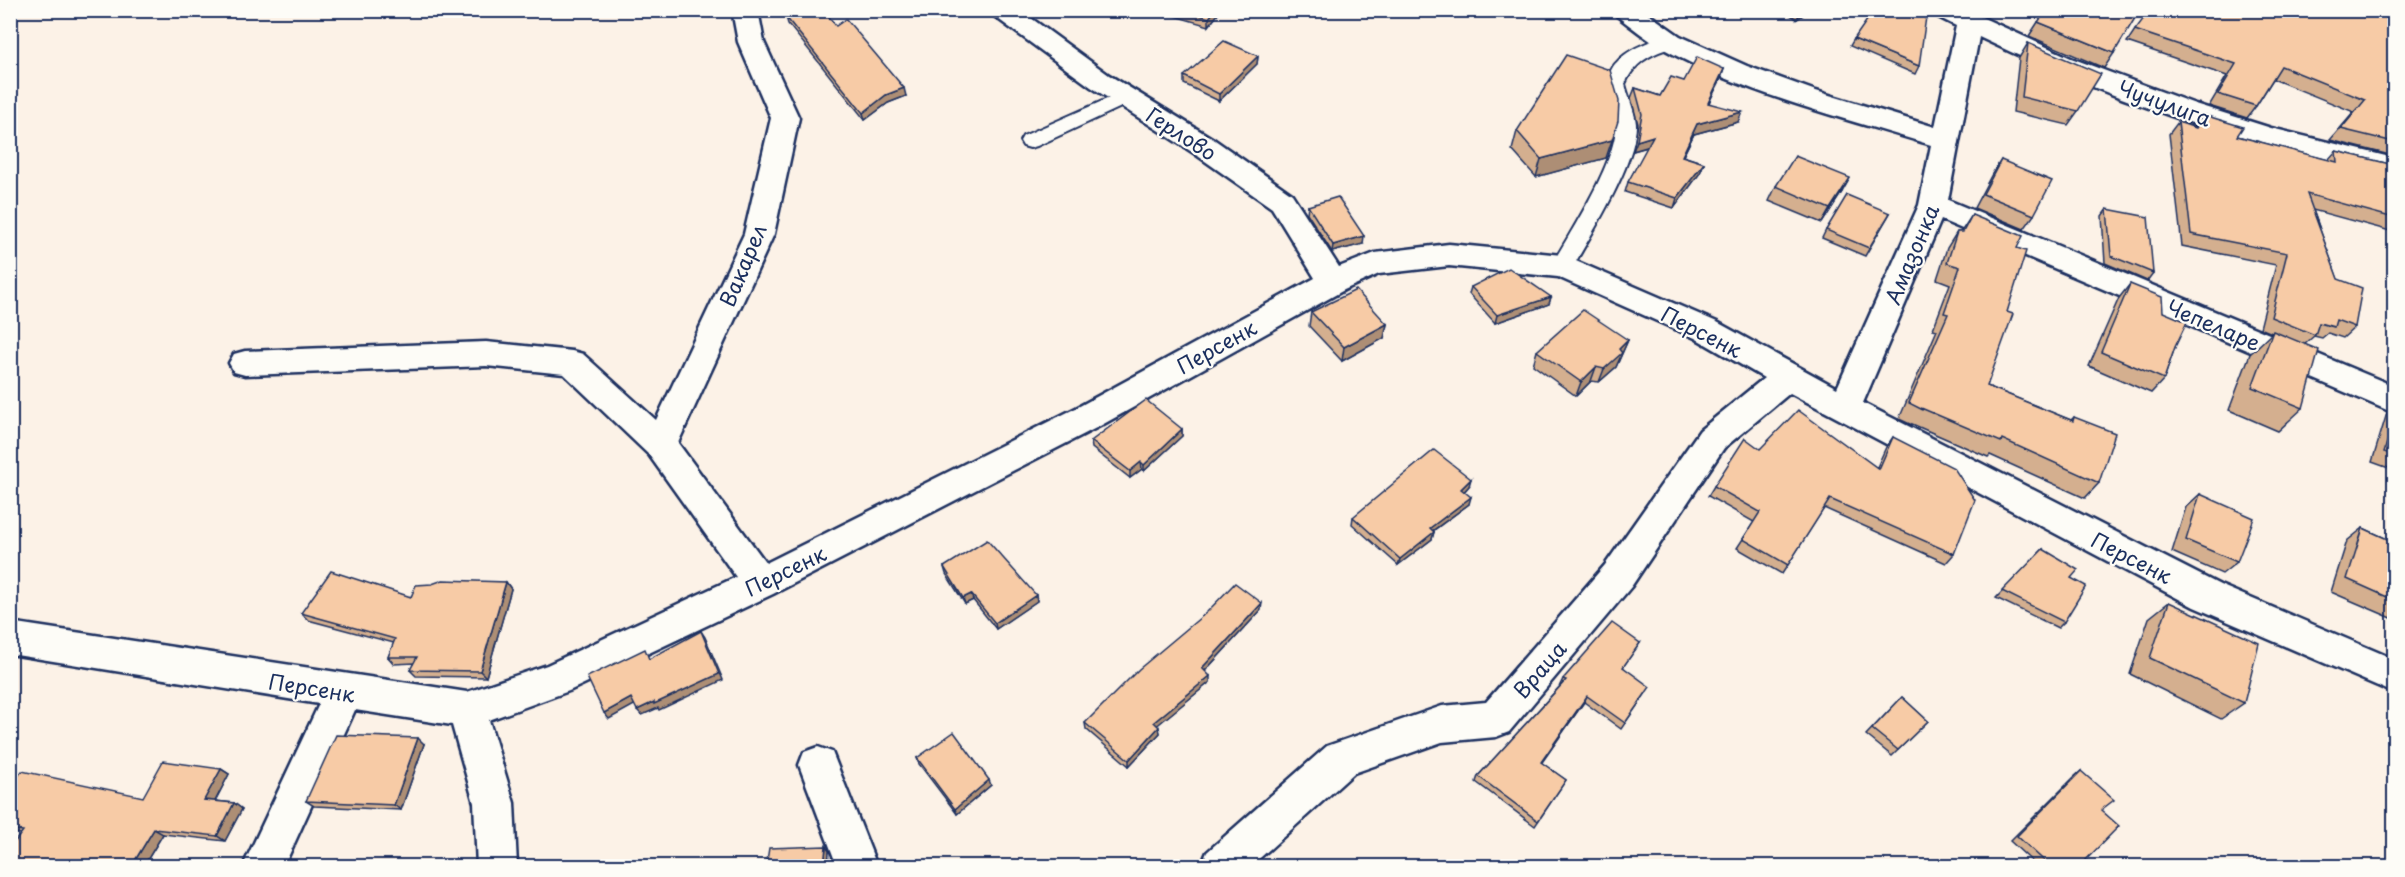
<svg xmlns="http://www.w3.org/2000/svg" width="2405" height="877" font-family="'Playpen Sans',sans-serif">
<style>
.lines{fill:none;stroke-linecap:round;stroke-linejoin:round}
.lane-casing{stroke:#1b2f5e;stroke-width:4}
.street-casing{stroke:#1b2f5e;stroke-width:5}
.lane{fill:#fdfcf7;fill-rule:evenodd}
.street{fill:#fdfcf7;fill-rule:evenodd}
.wall{fill:#d4af8f;stroke:#1b2f5e;stroke-width:1.5}
.shaded-wall{fill:#ad8e74;stroke:#1b2f5e;stroke-width:1.5}
.building{fill:#f7cba6;stroke:#1b2f5e;stroke-width:1.5}
.labels{text-anchor:middle;dominant-baseline:central;stroke-width:4.5;stroke-linejoin:round;paint-order:stroke}
.street-label{font-size:21px;fill:#1b2f5e;stroke:#fdfcf7}
</style>
<rect width="100%" height="100%" fill="#fcf2e7"/>
<filter id="ink" filterUnits="userSpaceOnUse"><feTurbulence type="fractalNoise" baseFrequency=".0167" numOctaves="2"/><feDisplacementMap in="SourceGraphic" scale="12" xChannelSelector="R" yChannelSelector="G"/><feConvolveMatrix kernelMatrix="1 2 1 2 8 2 1 2 1" color-interpolation-filters="sRGB"/></filter>
<g filter="url(#ink)">
<g class="lines">
<defs>
<g id="lane">
<path d="M1670,35l7,2 2,4c-4,7 -13,8 -20,11 -17,7 -27,16 -34,32 3,13 10,27 11,40 1,38 -47,114 -66,148l-8,2 -8,-2 -3,-6c19,-33 66,-105 65,-142 0,-13 -7,-27 -11,-40 4,-7 6,-17 12,-22 12,-14 36,-22 53,-27z"/>
<path d="M1125,91l7,1 3,5 -3,5 -95,44 -7,2 -7,-2 -3,-5 3,-5z"/>
</g>
<g id="street">
<path d="M732,10h26l6,32 35,76 -25,116 -96,209 88,120 310,-155 239,-130 -43,-70 -77,-54 -104,-67 -97,-71 -3,-6h29l89,65 106,65 77,54 47,73 36,-14 74,-9 113,11 155,67 120,66 82,-183 12,-60c-90,-28 -186,-51 -269,-97 -16,-9 -30,-21 -45,-32l-3,-6h29l37,26 67,30 69,25 119,36 21,-101 -20,-10 -3,-6h33l105,48 124,46 76,24 123,30v20c-59,-16 -118,-29 -177,-47 -81,-25 -161,-57 -238,-94l-31,163 446,186v27l-453,-193 -78,183 357,182 174,74v34l-200,-86 -404,-214 -66,55 -93,139 -122,145 -13,5 -54,5 -88,31 -103,93h-50l6,-14 120,-106 115,-40 44,-4 119,-137 95,-135 64,-52 -69,-40 -137,-61 -109,-11 -70,8 -35,16 -244,136 -327,168 -204,97 -80,29 25,83 3,63h-40l-3,-63 -22,-78 -97,-15 -71,156h-41l76,-162 -309,-50v-32l457,70 80,-27 189,-88 -87,-122 -85,-81 -78,-8 -241,9 -11,-3 -5,-9 5,-9 11,-3 241,-9 86,9 11,3 73,66 88,-186 27,-116 -33,-76z"/>
<path d="M818,747l14,5 45,114h-40l-38,-101 5,-13z"/>
</g>
</defs>
<use href="#lane" class="lane-casing"/>
<use href="#street" class="street-casing"/>
<use href="#lane" class="lane"/>
<use href="#street" class="street"/>
</g>
<g class="wall">
<path d="M1173,10h48l-12,16 -35,-10z"/>
<path d="M1782,10h28l-13,9z"/>
<path d="M2394,10v146l-64,-16 24,-28 -81,-33 -17,27 -9,12 -38,-12 18,-30 -100,-34 8,-12z"/>
<path d="M786,17l50,9 70,70 -18,7 -23,17 -77,-96z"/>
<path d="M2038,22l76,31 -10,15 -75,-32z"/>
<path d="M1854,39l65,27 -4,8 -65,-28z"/>
<path d="M2028,43l50,68 -10,14 -55,-13 6,-54z"/>
<path d="M1258,56l-1,8 -38,37 -35,-17v-8z"/>
<path d="M1724,69l-15,34 29,19 -44,12 -11,22 21,7 -4,10 -26,35 -49,-16 3,-10 20,-35 -15,4 5,-27 -7,-26 4,-10 25,8 24,-15z"/>
<path d="M2204,115l33,21 91,24 8,-9 58,14v67l-81,-22 42,117 -12,11 -15,-5 -6,5 -8,-2 -9,8 -2,64 -25,23 -49,-21 21,-56 22,-21 -12,-5 16,-63 -94,-19 -13,-112 9,-12 17,5z"/>
<path d="M1517,131l89,27 -70,19 -24,-27z"/>
<path d="M2001,160l33,55 -10,14 -50,-21 18,-34z"/>
<path d="M1776,186l66,6 -20,31 -53,-22z"/>
<path d="M1308,206l55,38 -31,8 -25,-39z"/>
<path d="M2107,209l46,64 -6,8 -42,-18 -3,-47z"/>
<path d="M1890,213l-25,43 -43,-18 4,-8z"/>
<path d="M1972,215l45,33 -10,64 -20,74 84,34 3,-3 25,66 -14,15 -95,-43 -2,2 -76,-33v1l-13,-6 38,-89 -4,-1 17,-45 -13,-5 10,-31 10,-16h4z"/>
<path d="M2130,284l33,28 12,35 -11,32 -13,14 -62,-27 30,-68z"/>
<path d="M1471,287l80,10 -2,7 -54,19 -26,-29z"/>
<path d="M1311,312l76,12 -3,14 -42,23 -33,-35z"/>
<path d="M1628,340l-12,27 -17,15 -8,-1 -15,15 -43,-31 4,-14z"/>
<path d="M2394,407v63l-22,-8 15,-49z"/>
<path d="M1182,429v7l-38,35 -2,-2 -12,9 -38,-30 -1,-7z"/>
<path d="M1893,437l61,117 -8,9 -122,-55 -42,66 -45,-26 17,-26 -46,-26 6,-10 46,-37 117,18 9,-20z"/>
<path d="M1469,486l-5,6 5,12 -36,27 1,1 -2,7 -34,26 -46,-41 1,-7z"/>
<path d="M2200,494l37,68 -15,12 -50,-22 14,-45z"/>
<path d="M2363,528l31,14v77l-63,-27 16,-51z"/>
<path d="M2043,549l21,73 -6,6 -62,-30z"/>
<path d="M944,567l92,28 1,6 -41,28 -23,-29 -8,4 -19,-30z"/>
<path d="M506,582l5,7 -25,88 -70,-1 -6,-6 4,-7 -20,1 -6,-7 6,-14 -86,-23 -7,-7z"/>
<path d="M2169,602l75,101 -23,16 -91,-45 19,-56z"/>
<path d="M1261,610l-56,61 5,11 -53,43 3,8 -31,33 -43,-37 -1,-6z"/>
<path d="M1640,643l-17,24 23,26 -25,36 -37,-27 -43,61 25,17 -31,46 -59,-44 2,-6 83,-91h-1l3,-6z"/>
<path d="M1902,697l26,24 -36,35 -26,-21z"/>
<path d="M424,744l-23,66 -87,-4 -8,-5z"/>
<path d="M917,758l74,27 -34,29 -38,-50z"/>
<path d="M221,769l8,5 -14,27 19,2 8,6 -17,32 -62,-7 -20,33h-133l11,-33 -11,-2v-46l133,11z"/>
<path d="M2081,771l-2,96h-41l-28,-26 64,-64z"/>
</g>
<g class="shaded-wall">
<path d="M1215,10h6l-12,16v-8z"/>
<path d="M1801,10h9l-13,9z"/>
<path d="M1258,56l-1,8 -38,37v-7z"/>
<path d="M1724,69l-3,10 -17,33 4,-9z"/>
<path d="M904,88l2,8 -18,7 -23,17 -2,-7 23,-18z"/>
<path d="M1742,112l-4,10 -44,12 -16,32 19,-42z"/>
<path d="M1653,136l-3,10 -17,5 4,-10z"/>
<path d="M1612,140l-6,18 -70,19 5,-18z"/>
<path d="M1704,163l-4,10 -26,35 3,-10z"/>
<path d="M1850,178l-8,14 -20,31 8,-14z"/>
<path d="M1364,236l-1,8 -31,8 1,-7z"/>
<path d="M1551,297l-2,7 -54,19 2,-8z"/>
<path d="M1387,324l-3,14 -42,23 2,-14z"/>
<path d="M1628,340l-12,27 -17,15 5,-13 15,-20z"/>
<path d="M1596,367l-5,14 -15,15 5,-14z"/>
<path d="M1182,429v7l-38,35v-6z"/>
<path d="M1141,462l1,7 -12,9v-7z"/>
<path d="M1471,479l-2,7 -9,10 1,-7z"/>
<path d="M1471,497l-2,7 -41,30 2,-6z"/>
<path d="M1434,532l-2,7 -34,26 2,-6z"/>
<path d="M506,582l5,7 -25,88 -6,-6z"/>
<path d="M971,594l2,6 -8,4 -2,-6z"/>
<path d="M1036,595l1,6 -41,28 -1,-6z"/>
<path d="M1262,603l-1,7 -59,64v-6z"/>
<path d="M701,631l4,6 18,43 -64,30 -1,-2 -16,7 -5,-5 17,-8z"/>
<path d="M1210,676v6l-56,46v-6z"/>
<path d="M1587,696l-3,6 -46,66 3,-6z"/>
<path d="M631,698l5,6 -27,15 -5,-6z"/>
<path d="M1159,727l1,6 -31,33v-6z"/>
<path d="M418,738l6,6 -23,66 -7,-5z"/>
<path d="M221,769l8,5 -16,31 -9,-5z"/>
<path d="M989,780l2,5 -34,29 -2,-5z"/>
<path d="M234,803l8,6 -17,32 -8,-5z"/>
<path d="M154,829l9,5 -20,33h-12z"/>
<path d="M826,846l3,5 -1,16h-4z"/>
</g>
<g class="building">
<path d="M803,10h21l12,16 10,-7 58,69 -18,7 -23,18 -77,-96z"/>
<path d="M1182,10h33l-6,8z"/>
<path d="M1874,10h53l-8,56 -65,-27z"/>
<path d="M2047,10h69l19,8 -21,35 -76,-31z"/>
<path d="M2150,10h244v132l-53,-13 24,-29 -84,-34 -25,40 -38,-12 18,-30 -101,-34z"/>
<path d="M1224,41l34,15 -39,38 -35,-18z"/>
<path d="M2028,43l73,31 -23,37 -56,-14z"/>
<path d="M1566,55l44,15 9,31 -1,20 -6,19 -71,19 -24,-28z"/>
<path d="M1697,57l27,12 -16,34 34,9 -45,12 -15,32 22,7 -27,35 -49,-16 25,-46 -16,5 5,-27 -7,-26 25,8 11,-19 13,4z"/>
<path d="M2204,115l39,12 -6,9 100,26 -1,-11 58,14v53l-87,-24 31,85 24,9 -7,39 -19,-7 -2,7 -15,-4 -4,12 -44,-18 16,-64 -96,-19 -13,-112 18,6z"/>
<path d="M1795,156l55,22 -20,31 -54,-23z"/>
<path d="M2001,160l51,21 -18,34 -51,-21z"/>
<path d="M1847,195l43,18 -21,35 -43,-18z"/>
<path d="M1338,197l26,39 -31,9 -25,-39z"/>
<path d="M2107,209l41,8 5,56 -42,-17z"/>
<path d="M1972,215l51,21 -6,12 9,3 -19,61 6,2 -26,72 86,35 1,-4 41,16 -16,50 -97,-44 -1,3 -80,-34 2,2 -14,-7 39,-89 -4,-1 16,-46 -13,-4 10,-31h6z"/>
<path d="M1509,268l42,29 -54,18 -26,-28z"/>
<path d="M2130,284l32,13 1,15 24,10 -12,25 -11,32 -63,-27z"/>
<path d="M1356,290l31,34 -43,23 -33,-35z"/>
<path d="M1583,310l45,30 -9,9 3,4 -18,16 -8,-2 -15,15 -44,-31z"/>
<path d="M2273,331l46,19 -16,58 -51,-21z"/>
<path d="M1146,400l36,29 -38,36 -3,-3 -11,9 -39,-30z"/>
<path d="M1798,410l81,59 14,-32 61,31 21,32 -21,54 -124,-55 -42,66 -45,-26 17,-27 -46,-26 31,-48 15,11z"/>
<path d="M2394,419v36l-10,-3z"/>
<path d="M1434,450l37,29 -10,10 10,8 -41,31 4,4 -34,27 -47,-42z"/>
<path d="M2200,494l54,24 -17,44 -51,-22z"/>
<path d="M2363,528l31,14v58l-47,-21z"/>
<path d="M987,540l49,55 -41,28 -24,-29 -8,4 -19,-31z"/>
<path d="M2043,549l35,21 -7,8 15,8 -22,36 -62,-31z"/>
<path d="M331,571l80,26 5,-12 16,-1 11,-4 63,2 -26,89 -70,-1 7,-13h-29l7,-18 -94,-26z"/>
<path d="M1235,583l27,20 -60,65 8,8 -56,46 5,5 -30,33 -44,-37 54,-54 68,-57z"/>
<path d="M2169,602l90,41 -15,60 -94,-45z"/>
<path d="M1612,623l28,20 -17,24 27,20 -25,36 -38,-27 -46,66 25,18 -28,41 -60,-45 88,-96 -3,-1z"/>
<path d="M701,631l18,43 -65,30v-2l-17,8 -6,-12 -27,15 -17,-36 58,-28 4,10z"/>
<path d="M1902,697l26,24 -30,29 -26,-21z"/>
<path d="M954,732l35,48 -34,29 -38,-51z"/>
<path d="M336,735l82,3 -24,67 -88,-4z"/>
<path d="M163,761l58,8 -17,31 30,3 -17,33 -63,-7 -23,38h-121v-19l13,-17 -13,-2v-43l12,-15 121,26z"/>
<path d="M2081,771l33,29 -13,10 18,16 -40,41h-28l-34,-31z"/>
<path d="M826,846l-2,21h-58l3,-19z"/>
</g>
</g>
<g class="labels">
<g class="street-label">
<text transform="translate(2165 102) rotate(20)">Чучулига</text>
<text transform="translate(1182 133) rotate(33)">Герлово</text>
<text transform="translate(1911 254) rotate(-67)">Амазонка</text>
<text transform="translate(742 265) rotate(-67)">Вакарел</text>
<text transform="translate(2214 324) rotate(23)">Чепеларе</text>
<text transform="translate(1702 331) rotate(27)">Персенк</text>
<text transform="translate(1216 346) rotate(-29)">Персенк</text>
<text transform="translate(2132 557) rotate(27)">Персенк</text>
<text transform="translate(785 570) rotate(-26)">Персенк</text>
<text transform="translate(1539 669) rotate(-49)">Враца</text>
<text transform="translate(312 687) rotate(9)">Персенк</text>
</g>
</g>
<rect width="2405" height="877" fill="none" stroke="#fdfcf7" stroke-width="36"/>
<rect x="18" y="18" width="2369" height="841" fill="none" stroke="#1b2f5e" stroke-width="2" filter="url(#ink)"/>
</svg>
